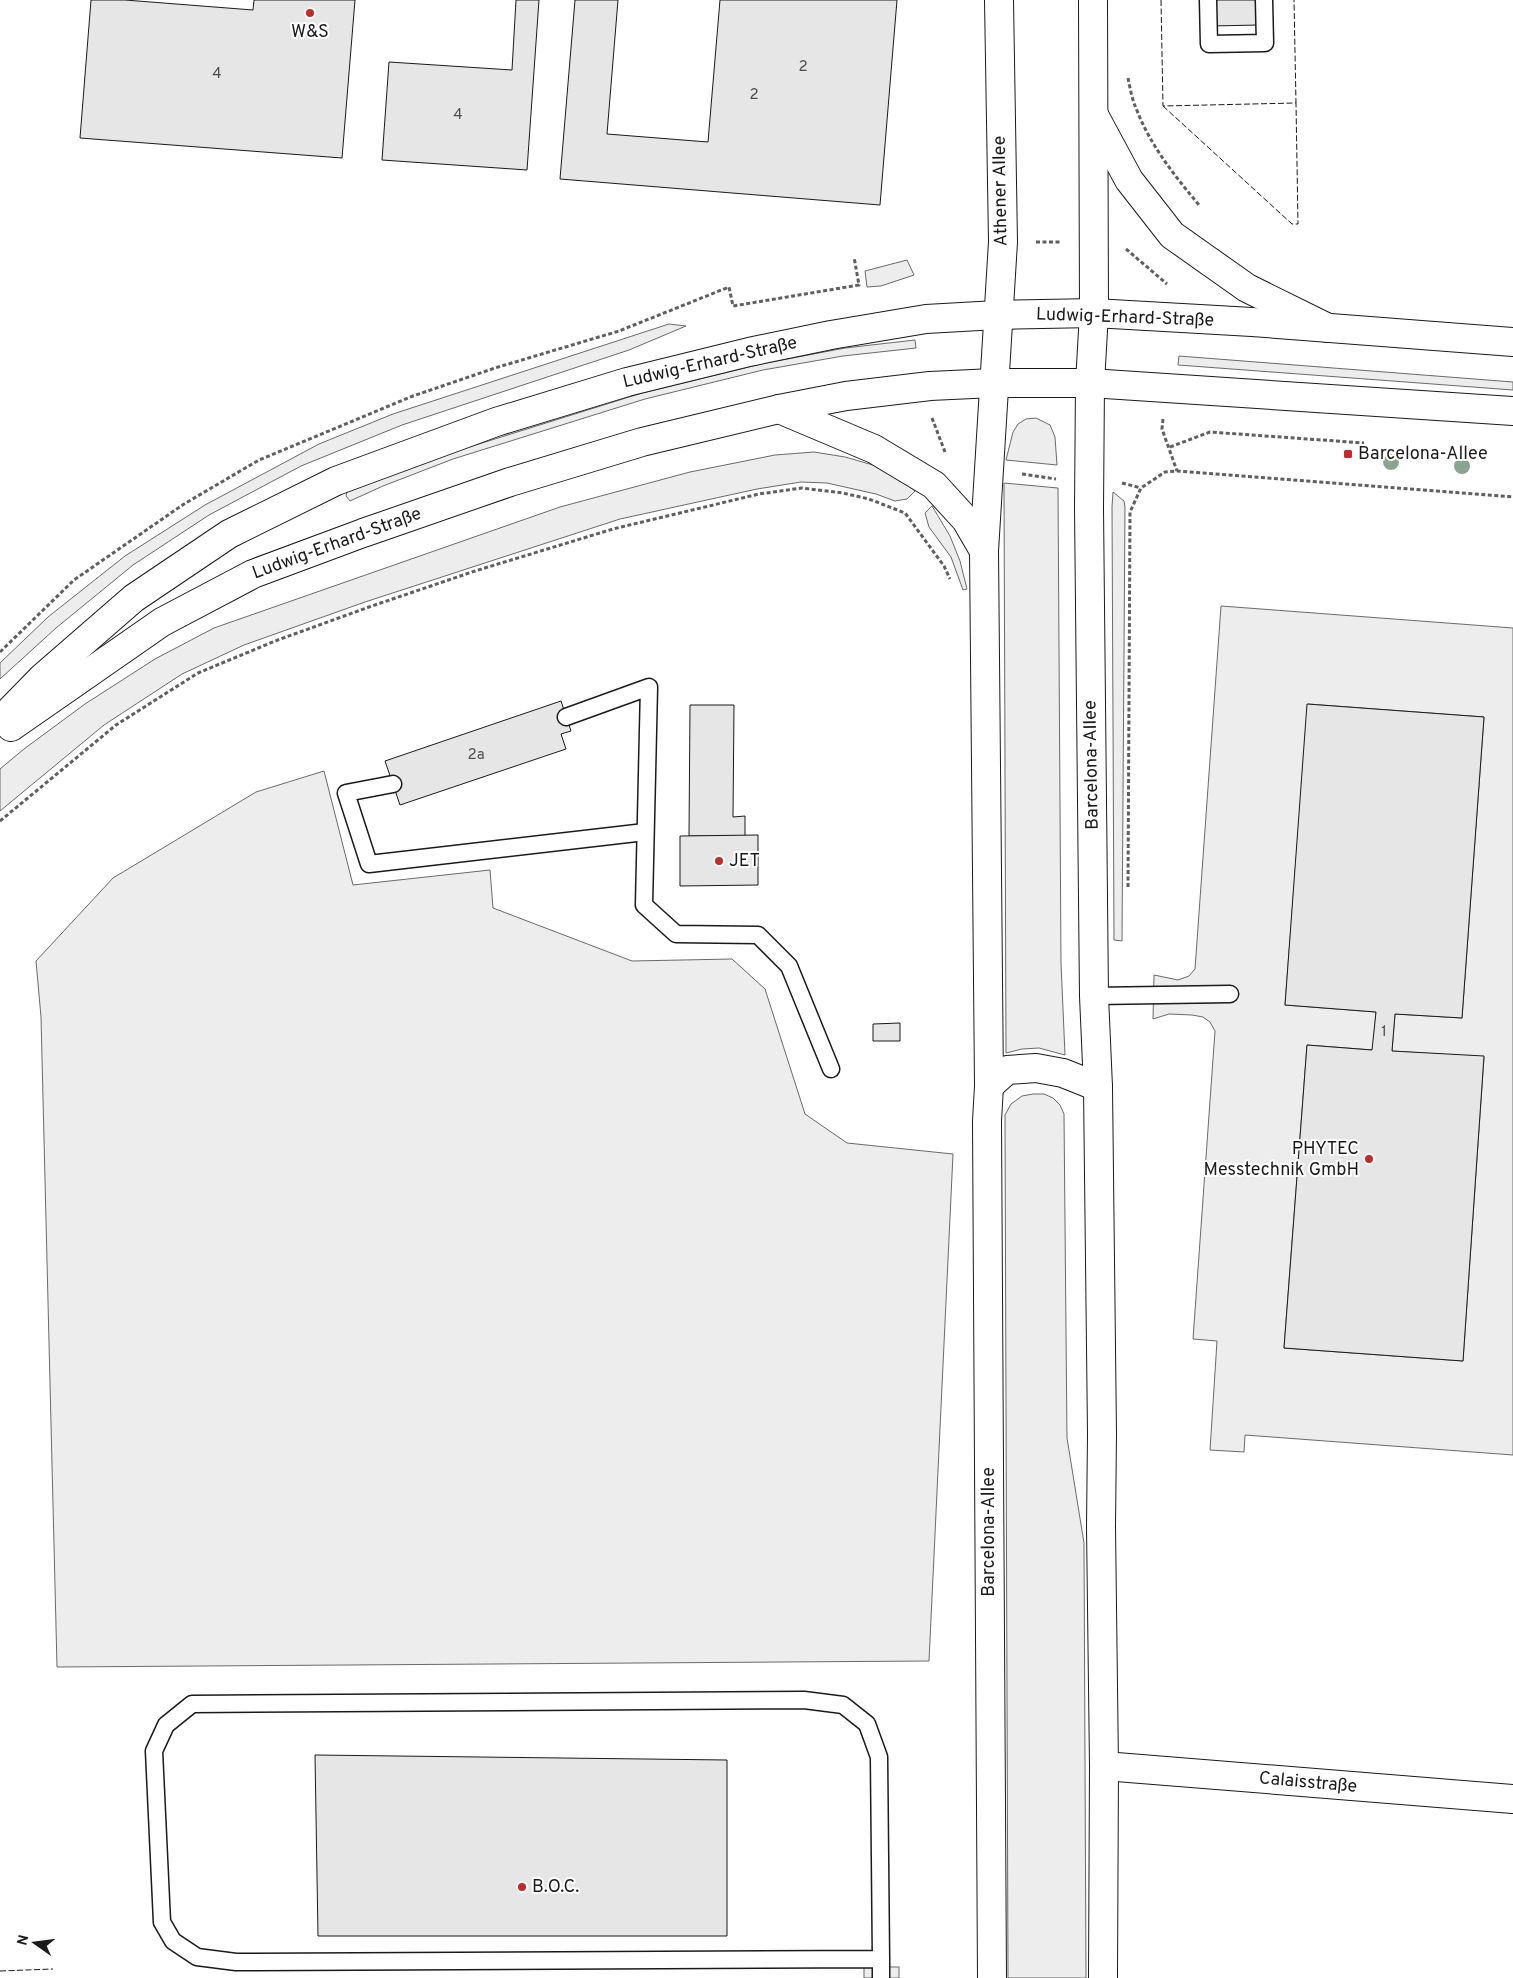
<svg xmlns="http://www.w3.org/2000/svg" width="1513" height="1978" font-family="Overpass,sans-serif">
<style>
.built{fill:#ededed;stroke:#6a6a6a;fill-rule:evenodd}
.building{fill:#e6e6e6;stroke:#1a1a1a}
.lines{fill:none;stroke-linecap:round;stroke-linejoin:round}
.service-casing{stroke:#1a1a1a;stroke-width:19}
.minor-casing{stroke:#1a1a1a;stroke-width:30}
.secondary-casing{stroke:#1a1a1a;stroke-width:30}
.path{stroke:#5f5f5f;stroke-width:3;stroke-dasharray:4 2.5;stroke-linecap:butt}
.service{stroke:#fff;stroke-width:16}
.minor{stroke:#fff;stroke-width:28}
.secondary{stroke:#fff;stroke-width:28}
.fence{stroke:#1a1a1a;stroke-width:1;stroke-dasharray:6 2.5;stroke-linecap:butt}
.tree{fill:#8aa48f}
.poi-dot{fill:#c62828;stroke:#fff;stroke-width:2}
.labels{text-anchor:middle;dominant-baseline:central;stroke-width:4;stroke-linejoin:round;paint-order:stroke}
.number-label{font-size:15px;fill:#4d4d4d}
.poi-label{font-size:18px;fill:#1a1a1a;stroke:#fff;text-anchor:start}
.street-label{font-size:18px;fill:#1a1a1a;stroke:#fff}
</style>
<rect width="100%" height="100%" fill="#fff"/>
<g class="built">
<path d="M907,260l7,15 -33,11 -14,1 -2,-16z"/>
<path d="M669,324l17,2 -57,24 -227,75 -101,41 -92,49 -76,50 -77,63 -56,51v-16l48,-46 77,-61 80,-51 114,-61 74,-30z"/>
<path d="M915,340l1,8 -73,8 -80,14 -118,29 -192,60 -70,27 -33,15 -4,-5 1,-4 103,-39 192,-60 119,-29 84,-16z"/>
<path d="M1179,356l334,26v8l-335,-25z"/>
<path d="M1036,418l14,7 5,12 2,28 -51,-5 7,-28 5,-8 8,-5z"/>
<path d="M814,452l31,5 35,10 27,17 8,7 -8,8 -12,2 -19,-7 -49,-11 -26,-1 -44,7 -137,30 -255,83 -121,43 -62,29 -78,51 -104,86v-42l24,-20 61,-45 70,-45 59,-31 346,-121 130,-35 85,-17z"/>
<path d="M1004,483l54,5 3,475 4,92 -26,-7 -17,1 -16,4z"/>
<path d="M1113,492l11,9 1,6 -3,434 -8,-1 -2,-433z"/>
<path d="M932,506l18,30 10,25 7,28 -4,1 -12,-33 -22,-30 -4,-14z"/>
<path d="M1221,606l292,22v827l-268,-20 -1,17 -34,-2 7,-109 -24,-2 22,-308 -5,-9 -7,-5 -11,-2 -23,-1 -16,5 1,-44 24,5 11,-4 6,-7zM1308,704l176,13 -22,301 -67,-4 -3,37 92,6 -21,304 -179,-13 23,-303 66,5 3,-38 -91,-7z"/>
<path d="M324,771l29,114 137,-15 3,38 139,53 100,-2 33,30 40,125 42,29 106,11 -24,507 -872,6 -16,-650 -5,-56 77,-83 143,-86z"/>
<path d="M1033,1094h11l9,4 7,7 4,9 3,324 17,105 2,435h-78l-3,-863 6,-11 11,-8z"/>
<rect x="864" y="1967" width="35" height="11"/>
</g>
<g class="building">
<path d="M91,0h34l128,10 1,-10h101l-13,158 -262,-20z"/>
<path d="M516,0h23l-12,170 -145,-10 7,-98 123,8z"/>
<path d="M575,0h43l-11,134 101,8 12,-142h177l-17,205 -320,-26z"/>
<path d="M1211,0h47l1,25 -48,1z"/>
<path d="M561,701l10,30 -10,3 5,15 -166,56 -15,-44z"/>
<path d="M1307,704l177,13 -22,301 -67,-4 -3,37 92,5 -21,305 -179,-13 23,-303 65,5 4,-38 -91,-7z"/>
<path d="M690,705h44l-1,112 12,-1v20h-56z"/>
<path d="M758,835v50l-78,1v-50z"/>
<path d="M900,1023v18h-27v-17z"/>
<path d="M315,1755l412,5v176h-409z"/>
</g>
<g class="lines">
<defs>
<g id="service">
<path d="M1208,0l1,44 56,-1 -1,-43"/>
<path d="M566,717l83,-30 -5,218 32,29 82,1 31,31 42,103"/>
<path d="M393,784l-47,9 23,71 276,-32"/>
<path d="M1094,996l136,-2"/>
<path d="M881,1978v-19l-2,-202 -12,-33 -24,-19 -39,-5 -612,4 -26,21 -12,26 8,171 11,19 24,16 39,5 645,-3"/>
</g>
<g id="minor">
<path d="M1093,0l1,313 -4,70 -1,125 5,488 4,91 4,347 -1,93 3,239 -1,212"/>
<path d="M1094,115l35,65 43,55 75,53 81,40"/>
<path d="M779,409l95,40 60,36 32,35 18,31"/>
<path d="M989,1086l18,-16 29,-2 27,5 35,14"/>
<path d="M1104,1766l409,33"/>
<path d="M992,1978l-5,-857 2,-35 -5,-535 19,-309 -4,-242"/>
</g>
<g id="secondary">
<path d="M0,721l43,-44 91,-79 95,-64 107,-53 160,-59 131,-40 122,-30 82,-17 95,-16 71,-4 97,-2 158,9 261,20"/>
<path d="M11,727l151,-105 91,-48 110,-41 147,-51 132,-40 137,-33 67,-13 84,-10 64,-3h96l423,28"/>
</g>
</defs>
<use href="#service" class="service-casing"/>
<use href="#minor" class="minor-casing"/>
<use href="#secondary" class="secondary-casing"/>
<g class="path">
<path d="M1128,78c2,10 4,21 8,30 14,37 38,67 63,97"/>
<path d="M1036,242h26"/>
<path d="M1126,249l41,35"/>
<path d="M932,418l13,34"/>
<path d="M1163,419l-1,10 15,42"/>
<path d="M1170,447l40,-15 154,11"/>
<path d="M1022,474l34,5"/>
<path d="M1122,483l19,5"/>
<path d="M0,652l74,-72 110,-76 75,-44 154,-64 82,-28 124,-37 110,-44 4,19 126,-21 -5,-28"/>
<path d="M0,821l116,-96 82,-52 77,-32 94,-34 106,-36 138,-42 146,-35 43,-6 41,5 26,6 36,14 39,53 6,13"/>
<path d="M1128,887l2,-375 11,-24 24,-16 12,-1 336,26"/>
</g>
<use href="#service" class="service"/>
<use href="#minor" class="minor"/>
<use href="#secondary" class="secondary"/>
<g class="fence">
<path d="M1161,0l2,106 133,-3 -2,-103"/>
<path d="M1163,106l129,118h6l-2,-121"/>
<path d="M0,1971l53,-2"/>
</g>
</g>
<g class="tree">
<circle cx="1391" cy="462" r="8"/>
<circle cx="1462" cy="466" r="8"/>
</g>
<g class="poi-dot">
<circle cx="310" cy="13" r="5"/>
<rect x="1343" y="449" width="10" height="10" rx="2.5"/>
<circle cx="719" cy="861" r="5"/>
<circle cx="1369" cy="1159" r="5"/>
<circle cx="522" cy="1887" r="5"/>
</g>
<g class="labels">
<g class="number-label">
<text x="803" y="67">2</text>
<text x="217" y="74">4</text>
<text x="754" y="95">2</text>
<text x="458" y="115">4</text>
<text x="476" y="755">2a</text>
<text x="1384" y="1032">1</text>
</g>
<g class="poi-label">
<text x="310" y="32" text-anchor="middle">W&amp;S</text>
<text x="1358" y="454">Barcelona-Allee</text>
<text x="729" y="861">JET</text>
<text x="1359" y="1149" text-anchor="end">PHYTEC<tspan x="1359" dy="21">Messtechnik GmbH</tspan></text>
<text x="532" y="1887">B.O.C.</text>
</g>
<g class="street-label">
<text transform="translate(1001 191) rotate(-91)">Athener Allee</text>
<text transform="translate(1125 318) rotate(2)">Ludwig-Erhard-Straße</text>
<text transform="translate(710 363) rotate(-13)">Ludwig-Erhard-Straße</text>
<text transform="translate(337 544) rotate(-20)">Ludwig-Erhard-Straße</text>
<text transform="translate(1092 765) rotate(-91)">Barcelona-Allee</text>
<text transform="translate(989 1532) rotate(-90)">Barcelona-Allee</text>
<text transform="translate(1308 1783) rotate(5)">Calaisstraße</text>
</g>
</g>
<g transform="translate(35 1943) rotate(284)" stroke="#ffffff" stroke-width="4" paint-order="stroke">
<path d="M0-4L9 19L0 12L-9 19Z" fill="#1a1a1a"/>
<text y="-8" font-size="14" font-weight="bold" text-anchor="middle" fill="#1a1a1a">N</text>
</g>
</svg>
